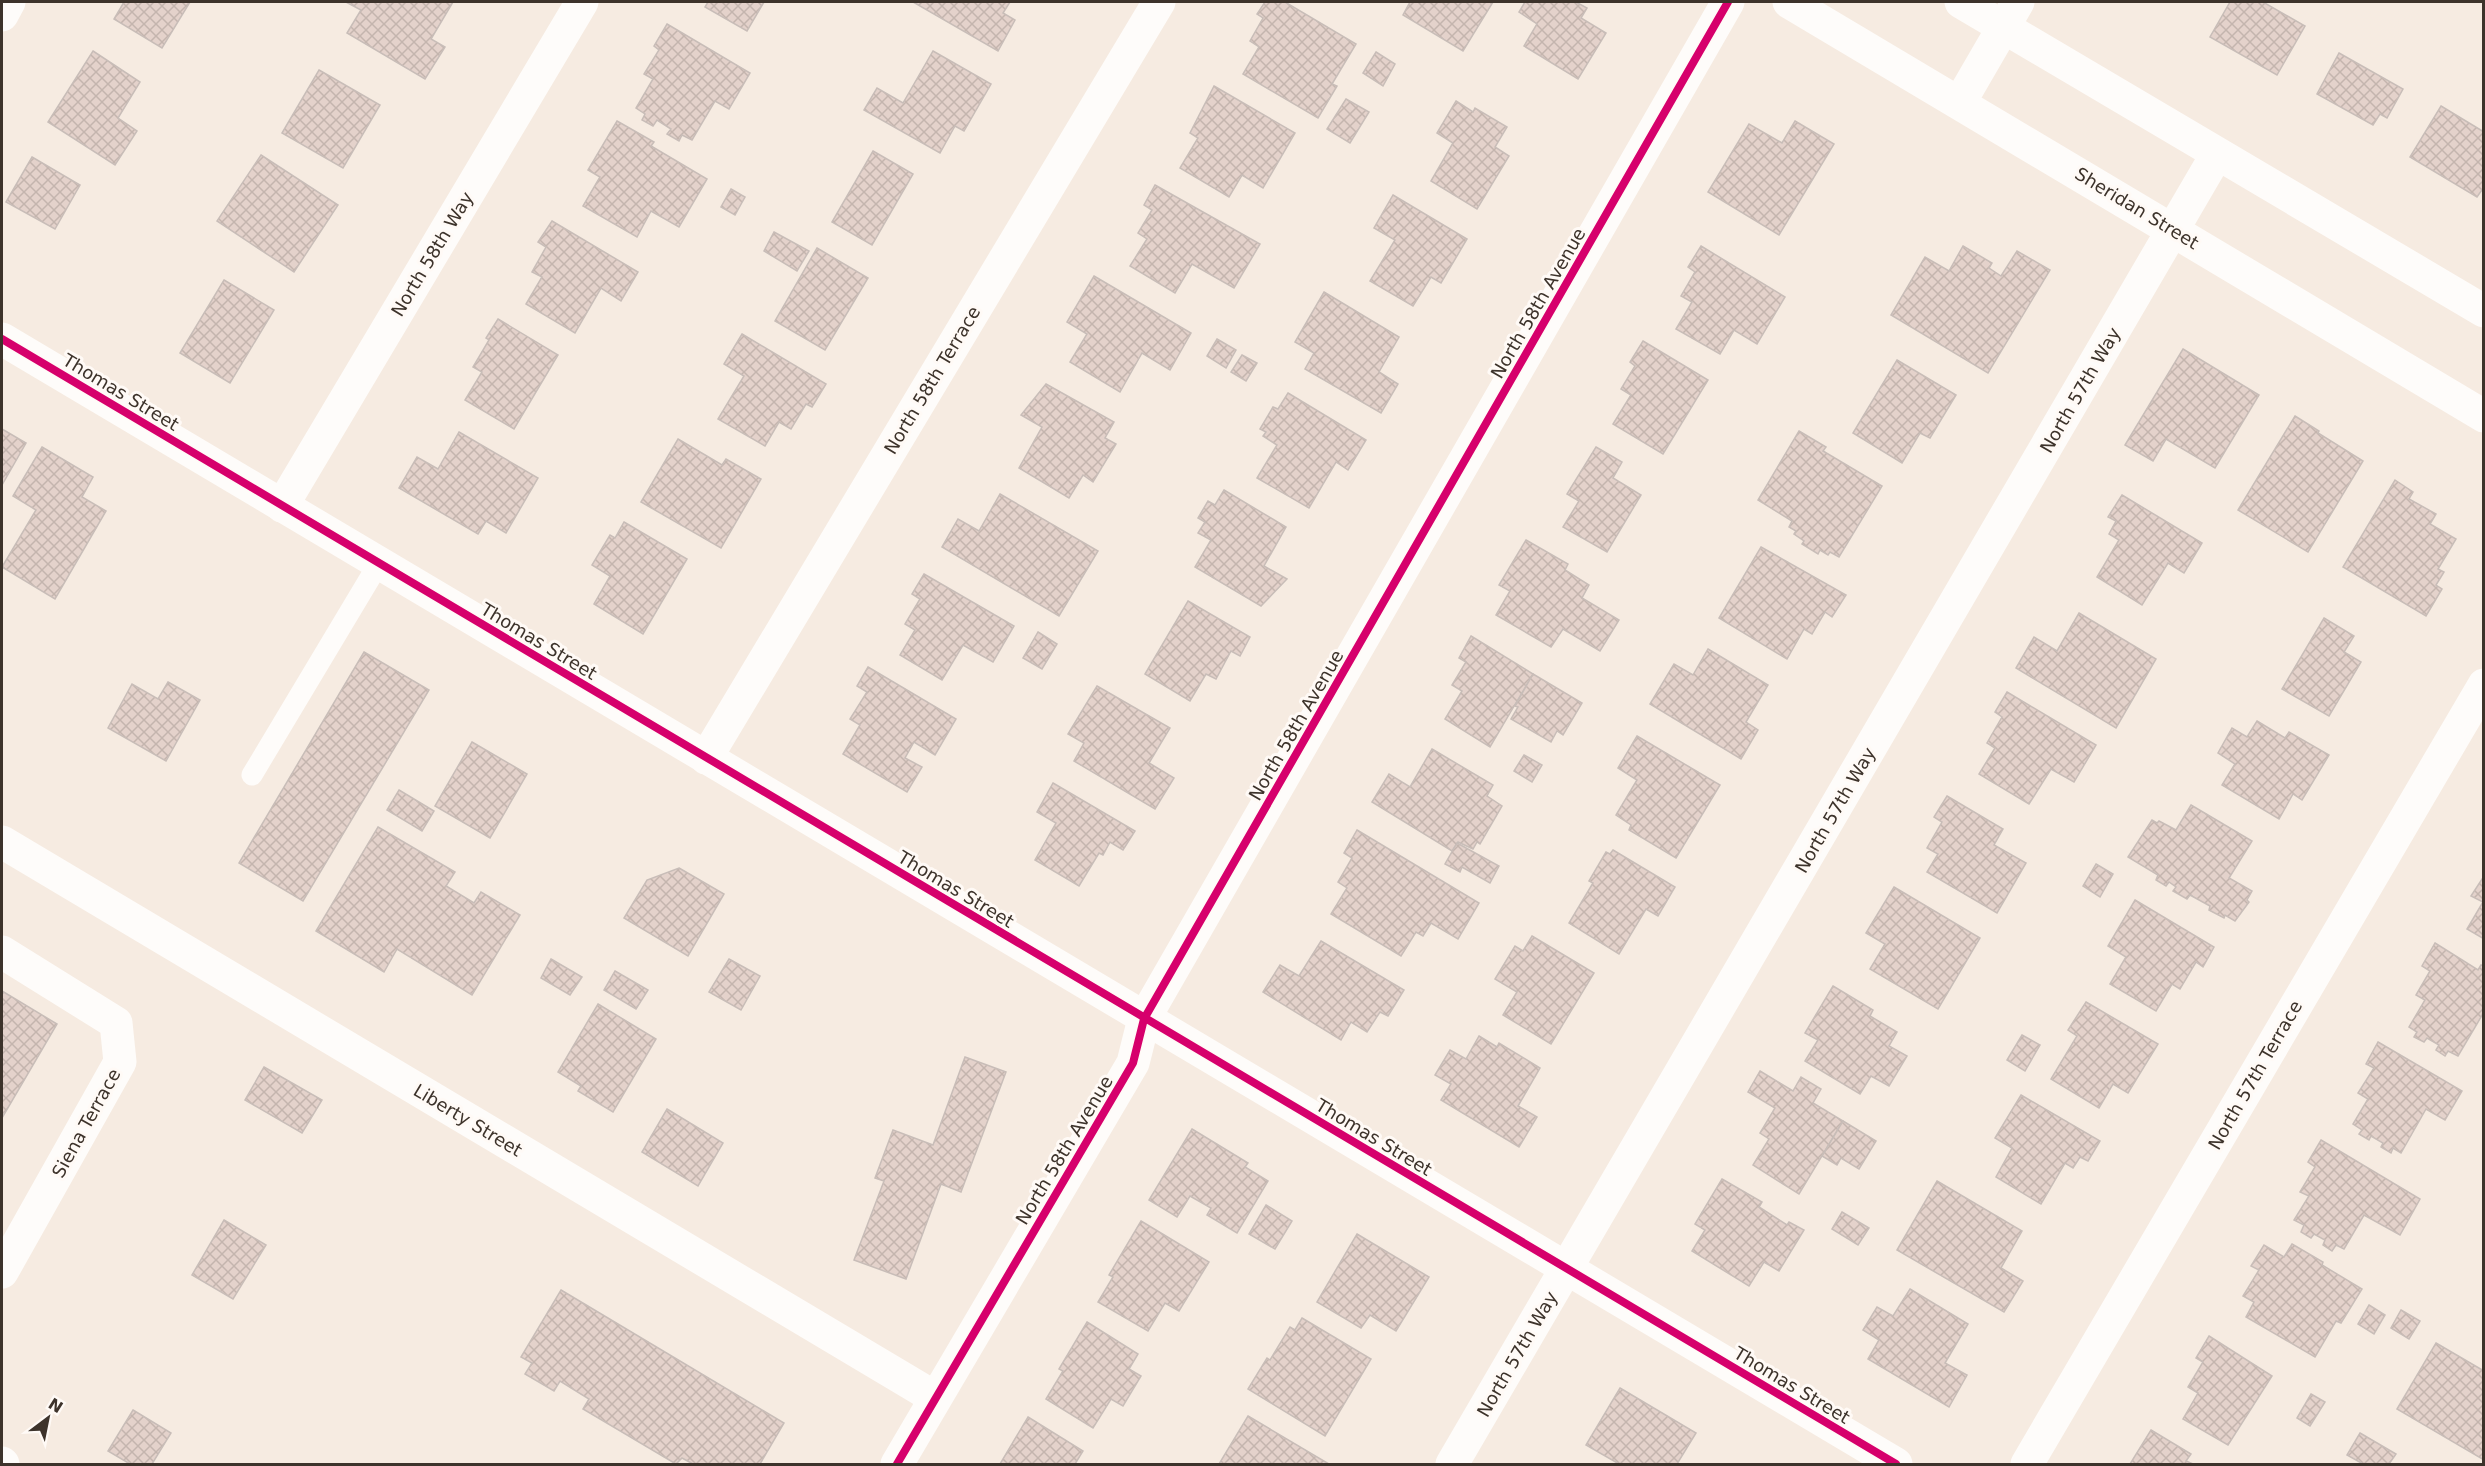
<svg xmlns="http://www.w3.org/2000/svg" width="2485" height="1466" font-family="'DejaVu Sans',sans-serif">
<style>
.building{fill:url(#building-cross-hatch);stroke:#c8bdb8;stroke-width:1.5}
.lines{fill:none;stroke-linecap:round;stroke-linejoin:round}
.lane{stroke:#fefcfa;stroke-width:21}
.street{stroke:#fefcfa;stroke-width:33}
.primary{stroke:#fefcfa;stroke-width:33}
.cycleway-casing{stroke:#fffaf6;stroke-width:11}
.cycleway{stroke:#d6006c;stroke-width:8}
.labels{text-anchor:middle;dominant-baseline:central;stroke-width:6;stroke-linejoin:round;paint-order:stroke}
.street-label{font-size:18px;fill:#3d332b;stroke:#fffaf6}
</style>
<defs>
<pattern id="building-cross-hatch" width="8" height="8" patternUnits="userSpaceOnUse" patternTransform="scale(1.5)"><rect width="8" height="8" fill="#e4d2cb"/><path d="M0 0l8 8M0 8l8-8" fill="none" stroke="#c4b5ae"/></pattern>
</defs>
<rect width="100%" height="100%" fill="#f6ebe1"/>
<g class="building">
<path d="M124,2h66l-28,46 -48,-29z"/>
<path d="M346,2h107l-22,37 14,8 -20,32 -78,-46 14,-23z"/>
<path d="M708,2h56l-17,29 -42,-24z"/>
<path d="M913,2h97l-7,11 12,7 -17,31z"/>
<path d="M1265,2h20l71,42 -24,40 5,2 -19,32 -75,-44 16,-27 -9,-6 13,-23 -6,-4z"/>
<path d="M1410,2h83l-30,49 -60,-36z"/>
<path d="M1525,2h51l11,6 -6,10 25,15 -28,46 -54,-33 13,-22 -18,-12z"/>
<path d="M2230,2h33l42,24 -28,49 -67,-38z"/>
<path d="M667,24l83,49 -21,36 -14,-8 -23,39 -10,-5 -3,6 -12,-7 4,-5 -14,-9 -4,6 -11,-6 3,-6 -9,-6 17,-29 -9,-5 15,-24 -5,-4z"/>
<path d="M93,51l47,31 -22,36 19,13 -22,34 -67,-43z"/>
<path d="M933,51l58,33 -27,47 -9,-5 -15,27 -76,-43 13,-22 26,15z"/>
<path d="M1376,52l19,12 -12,22 -20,-13z"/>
<path d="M2339,53l64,36 -16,29 -7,-4 -7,11 -56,-31z"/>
<path d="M319,70l61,35 -37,63 -61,-35z"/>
<path d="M1214,86l81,47 -32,55 -21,-13 -13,22 -49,-29 18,-30 -8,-5z"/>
<path d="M1346,99l23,13 -19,31 -23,-14z"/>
<path d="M1456,101l17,11 2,-4 32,19 -12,20 14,9 -32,53 -46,-28 22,-38 -16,-10z"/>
<path d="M2441,106l43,26v55l-7,10 -67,-40z"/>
<path d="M617,121l37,21 -3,4 56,33 -28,48 -28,-16 -14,26 -54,-31 17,-29 -12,-7z"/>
<path d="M1795,121l39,23 -55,91 -71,-43 41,-68 33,19z"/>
<path d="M873,151l40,23 -41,71 -40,-23z"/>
<path d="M261,155l77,50 -44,67 -77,-51z"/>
<path d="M32,157l48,28 -25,44 -49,-27z"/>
<path d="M1155,185l105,59 -26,44 -42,-24 -17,29 -45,-27 17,-27 -9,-6 14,-23 -8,-5z"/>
<path d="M731,189l14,8 -10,18 -14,-8z"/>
<path d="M1393,195l74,44 -26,44 -10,-6 -18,29 -43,-25 25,-41 -21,-12z"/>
<path d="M552,221l86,51 -17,29 -20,-13 -26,45 -49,-29 16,-27 -10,-5 14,-25 -8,-5z"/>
<path d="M774,232l35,19 -12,20 -33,-20z"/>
<path d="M1701,246l84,51 -28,47 -23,-14 -14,24 -44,-25 16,-27 -11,-6 14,-24 -7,-5z"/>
<path d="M1963,246l29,17 -3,5 12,8 16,-25 33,19 -62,103 -97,-58 34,-58 24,14z"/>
<path d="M817,248l51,30 -43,72 -50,-29z"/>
<path d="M1094,276l97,57 -21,37 -28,-17 -22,39 -50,-30 17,-28 -20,-12z"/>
<path d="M224,280l50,30 -44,73 -50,-30z"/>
<path d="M1324,292l75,45 -20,35 19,12 -17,29 -76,-44 9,-16 -19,-11z"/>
<path d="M498,319l60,36 -44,74 -49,-29 17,-28 -9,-5 16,-27 -3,-2z"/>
<path d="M742,334l84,50 -14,23 -6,-3 -15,25 -12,-7 -14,24 -47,-27 26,-43 -20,-12z"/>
<path d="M1217,339l19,11 -10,18 -19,-12z"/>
<path d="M1643,341l65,39 -45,74 -50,-30 18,-29 -10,-6 14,-23 -5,-4z"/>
<path d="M2183,349l76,46 -44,73 -49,-29 -13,22 -28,-16z"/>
<path d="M1242,355l15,8 -11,18 -15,-9z"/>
<path d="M1897,360l59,35 -26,43 -10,-5 -18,30 -49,-30z"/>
<path d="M1046,384l68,38 -9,16 11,6 -23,38 -10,-7 -14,23 -50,-30 23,-41 -21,-12z"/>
<path d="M1288,393l78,47 -18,30 -12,-8 -27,46 -52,-30 20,-33 -14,-9 3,-4 -6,-3 13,-22 5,2z"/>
<path d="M2295,416l24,15 -1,2 45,28 -55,91 -70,-42z"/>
<path d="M2,429l24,14 -24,42z"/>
<path d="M1799,431l27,16 -3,4 59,35 -43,71 -9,-5 -2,3 -8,-5 -2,4 -16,-10 2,-3 -10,-7 2,-3 -7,-4 3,-6 -34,-21z"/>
<path d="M459,432l79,46 -32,55 -20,-12 -8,13 -79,-46 18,-31 21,12z"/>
<path d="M678,439l44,26 4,-6 35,20 -40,69 -80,-46z"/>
<path d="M42,447l51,30 -11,20 24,14 -51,88 -53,-32 34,-57 -23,-14z"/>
<path d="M1596,447l26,15 -9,16 28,17 -34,57 -44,-25 16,-26 -12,-7z"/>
<path d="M2395,480l18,12 -4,7 27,15 -6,10 26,15 -18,30 6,3 -8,13 6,4 -16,27 -83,-49z"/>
<path d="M1224,490l62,37 -22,39 23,13 -26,27 -66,-39 16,-27 -13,-7 7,-11 -7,-4 10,-17 7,4z"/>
<path d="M1000,494l98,57 -39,65 -117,-69 16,-28 21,12z"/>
<path d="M2122,495l80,48 -18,30 -16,-10 -26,42 -45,-28 22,-37 -10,-6 7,-13 -8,-4z"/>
<path d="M624,522l63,37 -44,75 -49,-30 16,-28 -18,-11 18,-30 5,3z"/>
<path d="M1526,540l42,24 -3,6 24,15 -7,13 37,22 -19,31 -37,-22 -12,18 -55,-32 14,-24 -11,-6z"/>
<path d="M1761,547l85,48 -14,22 -7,-5 -13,22 -8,-5 -17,30 -68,-41z"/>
<path d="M924,574l90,52 -21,36 -30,-17 -21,35 -42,-25 15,-25 -10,-6 15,-25 -8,-5z"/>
<path d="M1188,601l62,36 -10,19 -9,-5 -15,28 -10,-5 -16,27 -45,-27z"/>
<path d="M2079,613l77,46 -40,69 -100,-60 18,-31 23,14z"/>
<path d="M2324,618l30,18 -10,16 17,10 -32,54 -47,-27z"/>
<path d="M1038,632l19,12 -15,25 -19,-11z"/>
<path d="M1471,636l62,38 -43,73 -45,-28 17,-28 -10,-6 14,-23 -7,-4z"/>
<path d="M1708,649l60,36 -22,37 12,8 -17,29 -91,-55 24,-40 19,11z"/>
<path d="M364,652l65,38 -126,211 -64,-38z"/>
<path d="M868,667l88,52 -21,36 -21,-13 -9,16 17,9 -15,25 -64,-38 17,-29 -10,-6 17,-27 -10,-6z"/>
<path d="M1533,674l49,29 -19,32 -6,-4 -6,11 -40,-23 7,-12 -3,-1z"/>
<path d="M168,682l32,18 -34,61 -58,-33 24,-44 26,15z"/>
<path d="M1097,686l73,42 -21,35 25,15 -19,31 -81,-48 10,-18 -16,-9z"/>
<path d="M2007,692l89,53 -22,37 -23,-13 -22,35 -50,-30 16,-26 -8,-5 15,-26 -7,-5z"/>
<path d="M2257,721l28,17 4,-6 40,23 -27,45 -9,-6 -14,25 -57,-34 13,-21 -17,-11 14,-25 15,9z"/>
<path d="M1637,736l83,49 -44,73 -47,-28 2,-5 -15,-10 21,-35 -19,-12z"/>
<path d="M472,742l55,32 -37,64 -55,-32z"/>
<path d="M1432,749l61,36 -6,11 15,10 -22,38 -3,-2 -4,7 -15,-7 -6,9 -80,-49 17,-28 21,13z"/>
<path d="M1524,755l18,10 -10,17 -18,-11z"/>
<path d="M1053,783l82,48 -12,19 -13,-8 -7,13 -4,-2 -20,33 -44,-26 21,-37 -19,-11z"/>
<path d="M399,790l35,21 -12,20 -35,-21z"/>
<path d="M1947,796l56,33 -9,16 32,18 -29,50 -70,-41 11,-18 -11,-6 15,-26 -8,-5z"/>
<path d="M2191,805l61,36 -23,37 23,13 -5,9 2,2 -14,19 -10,-6 -1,3 -15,-8 1,-4 -20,-11 -3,4 -14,-8 3,-4 -7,-5 -3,4 -10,-6 2,-5 -30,-18 24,-37 5,3 2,-2 17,9z"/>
<path d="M378,827l77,45 -9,14 28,17 7,-11 39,23 -48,80 -75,-46 -13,23 -68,-41z"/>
<path d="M1357,830l122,73 -21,36 -27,-16 -8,13 -7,-4 -15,24 -70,-42 16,-26 -9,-6 14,-24 -8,-5z"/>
<path d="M1457,843l42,23 -9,17 -28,-16 -2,5 -15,-8z"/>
<path d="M1613,850l62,37 -17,29 -12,-7 -27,45 -50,-31 24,-40 -4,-2 17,-29 4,2z"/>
<path d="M2096,864l17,10 -13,23 -17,-11z"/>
<path d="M679,868l45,26 -36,62 -64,-38 23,-38z"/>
<path d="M2484,876v63l-17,-10 16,-27 -12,-6z"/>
<path d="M1894,887l86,51 -42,71 -68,-40 15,-25 -19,-11z"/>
<path d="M2135,900l79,47 -11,20 -7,-5 -16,27 -8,-5 -16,27 -46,-27 16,-27 -18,-11z"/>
<path d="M1532,936l62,37 -43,71 -48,-29 14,-23 -22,-13 20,-33 8,5z"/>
<path d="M1321,941l83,49 -16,26 -8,-4 -13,20 -16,-10 -10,18 -78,-48 17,-27 19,11z"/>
<path d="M2435,943l43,27 3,-5 3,1v46l-26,44 -10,-5 -3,5 -9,-6 3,-5 -12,-7 -3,4 -10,-5 3,-5 -8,-5 16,-27 -9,-5 14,-24 -8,-5z"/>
<path d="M551,959l31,18 -12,18 -29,-17z"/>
<path d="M729,959l31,17 -19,34 -32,-18z"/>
<path d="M615,971l33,19 -12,19 -32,-19z"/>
<path d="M1833,986l40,24 -3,6 27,16 -8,14 18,10 -18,30 -18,-10 -11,18 -55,-33 13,-21 -13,-7z"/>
<path d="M2,991l55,33 -55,94z"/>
<path d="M2086,1002l72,42 -30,49 -15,-9 -14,24 -48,-29 26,-43 -9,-6z"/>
<path d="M598,1004l58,35 -43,73 -35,-21 3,-5 -23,-14z"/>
<path d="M2022,1035l18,10 -15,26 -18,-11z"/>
<path d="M1479,1036l18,11 2,-4 41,25 -22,38 19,11 -18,30 -78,-47 10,-16 -16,-9 15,-25 16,9z"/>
<path d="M2378,1042l84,49 -17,29 -19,-11 -25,44 -8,-5 -2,5 -10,-6 2,-4 -12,-7 -2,4 -10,-6 3,-4 -9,-6 15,-25 -10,-6 16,-25 -8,-4z"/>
<path d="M965,1057l41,15 -45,120 -20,-8 -35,95 -52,-19 30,-79 -9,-3 18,-48 40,15z"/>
<path d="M264,1067l58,33 -20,33 -57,-33z"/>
<path d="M1760,1071l33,20 8,-14 20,12 -8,14 30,18 -44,73 -46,-29 16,-26 -9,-6 15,-25 -27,-16z"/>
<path d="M2021,1095l79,46 -12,20 -8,-4 -7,11 -8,-5 -24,41 -45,-27 16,-29 -17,-10z"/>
<path d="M667,1109l56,34 -25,43 -56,-34z"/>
<path d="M1843,1121l33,20 -17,28 -18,-11 -4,7 -15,-9z"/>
<path d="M1192,1129l56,34 -3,4 23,14 -31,52 -30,-18 4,-7 -21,-12 -13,21 -28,-17z"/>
<path d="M2321,1140l99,59 -20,36 -36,-20 -20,34 -8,-4 -4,6 -9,-6 2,-5 -11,-6 -3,4 -10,-6 3,-7 -10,-5 15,-24 -9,-4 15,-25 -7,-5z"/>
<path d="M1722,1179l40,23 -3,5 28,18 2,-3 15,8 -25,41 -15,-9 -15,24 -57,-35 13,-21 -10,-6z"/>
<path d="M1937,1181l85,50 -21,37 22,13 -19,31 -107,-62z"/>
<path d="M1266,1205l26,16 -17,28 -26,-15z"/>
<path d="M1842,1212l27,16 -11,17 -26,-16z"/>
<path d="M224,1220l42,25 -33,54 -41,-24z"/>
<path d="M1141,1221l68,41 -30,49 -14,-8 -17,28 -50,-29 15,-25 -4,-2z"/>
<path d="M1357,1234l72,43 -33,54 -26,-16 -9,13 -44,-26z"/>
<path d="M2292,1244l31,18 -1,3 40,24 -21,34 -5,-2 -21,36 -69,-40 8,-15 -11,-6 16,-26 -8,-4 13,-21 20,12z"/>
<path d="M1910,1289l58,35 -23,39 22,12 -18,32 -81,-48 11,-19 -16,-10 14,-23 16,9z"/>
<path d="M561,1290l223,133 -24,41h-67l-11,-6 -6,6 -93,-55 6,-10 -29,-18 -6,10 -29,-17 7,-11 -11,-6z"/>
<path d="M2369,1305l16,10 -11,19 -16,-10z"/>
<path d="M2401,1310l19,11 -11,18 -18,-11z"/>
<path d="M1302,1318l69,41 -46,77 -77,-47 19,-31 3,2 20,-33 5,3z"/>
<path d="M1087,1322l51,32 -9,15 12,7 -18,30 -12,-7 -18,29 -47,-29 17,-28 -4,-2z"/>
<path d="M2209,1336l63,40 -44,69 -45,-26 15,-26 -10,-6 15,-25 -7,-4z"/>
<path d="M2436,1343l48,28v89l-87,-51z"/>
<path d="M1620,1388l76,45 -19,31h-58l-33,-19z"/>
<path d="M2311,1394l14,8 -15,24 -13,-8z"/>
<path d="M133,1410l38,23 -19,31h-22l-22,-13z"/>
<path d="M1248,1416l81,48h-110z"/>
<path d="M1028,1417l55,34 -8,13h-75z"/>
<path d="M2151,1430l40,24 -5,7 7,3h-63z"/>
<path d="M2360,1433l36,21 -7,10h-26l-16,-9z"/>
</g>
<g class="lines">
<path class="lane" d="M252,775l127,-212"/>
<g class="street">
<path d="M2,15l7,-13"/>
<path d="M1960,102l58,-100"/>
<path d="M2,339l1894,1125"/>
<path d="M282,506l300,-504"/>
<path d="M706,758l453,-756"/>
<path d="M2,842l932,555"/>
<path d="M2,952l114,71 4,39 -118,210"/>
<path d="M2,1463l1,1"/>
<path d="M897,1464l236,-401 11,-44 584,-1017"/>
<path d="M1452,1464l765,-1310"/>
<path d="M2027,1464l457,-779"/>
</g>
<g class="primary">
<path d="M1789,2l695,414"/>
<path d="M1961,2l523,309"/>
</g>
<defs>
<g id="cycleway">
<path d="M2,339l1894,1125"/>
<path d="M897,1464l236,-401 11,-44 584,-1017"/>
</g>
</defs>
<use href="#cycleway" class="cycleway-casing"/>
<use href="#cycleway" class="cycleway"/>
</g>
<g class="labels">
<g class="street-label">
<text transform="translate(2137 208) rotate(31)">Sheridan Street</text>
<text transform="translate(432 254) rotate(-59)">North 58th Way</text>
<text transform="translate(1538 303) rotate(-60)">North 58th Avenue</text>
<text transform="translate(932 380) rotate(-59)">North 58th Terrace</text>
<text transform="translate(2080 390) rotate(-60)">North 57th Way</text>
<text transform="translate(121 392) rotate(31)">Thomas Street</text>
<text transform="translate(539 641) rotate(31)">Thomas Street</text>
<text transform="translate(1296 725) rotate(-60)">North 58th Avenue</text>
<text transform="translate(1835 810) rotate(-60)">North 57th Way</text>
<text transform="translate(956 889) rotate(31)">Thomas Street</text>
<text transform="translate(2255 1075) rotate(-60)">North 57th Terrace</text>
<text transform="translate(468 1120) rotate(31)">Liberty Street</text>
<text transform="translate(86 1123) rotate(-61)">Siena Terrace</text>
<text transform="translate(1374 1137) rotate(31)">Thomas Street</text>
<text transform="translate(1064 1150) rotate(-59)">North 58th Avenue</text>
<text transform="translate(1517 1354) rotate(-60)">North 57th Way</text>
<text transform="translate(1792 1385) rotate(31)">Thomas Street</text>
</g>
</g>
<rect width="2485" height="1466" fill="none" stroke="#3d332b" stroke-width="6"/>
<g transform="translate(48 1418) rotate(32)" stroke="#fffaf6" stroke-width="4.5" paint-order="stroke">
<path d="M0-4.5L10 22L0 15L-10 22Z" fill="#3d332b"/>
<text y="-9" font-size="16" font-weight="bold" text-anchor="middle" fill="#3d332b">N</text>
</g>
</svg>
